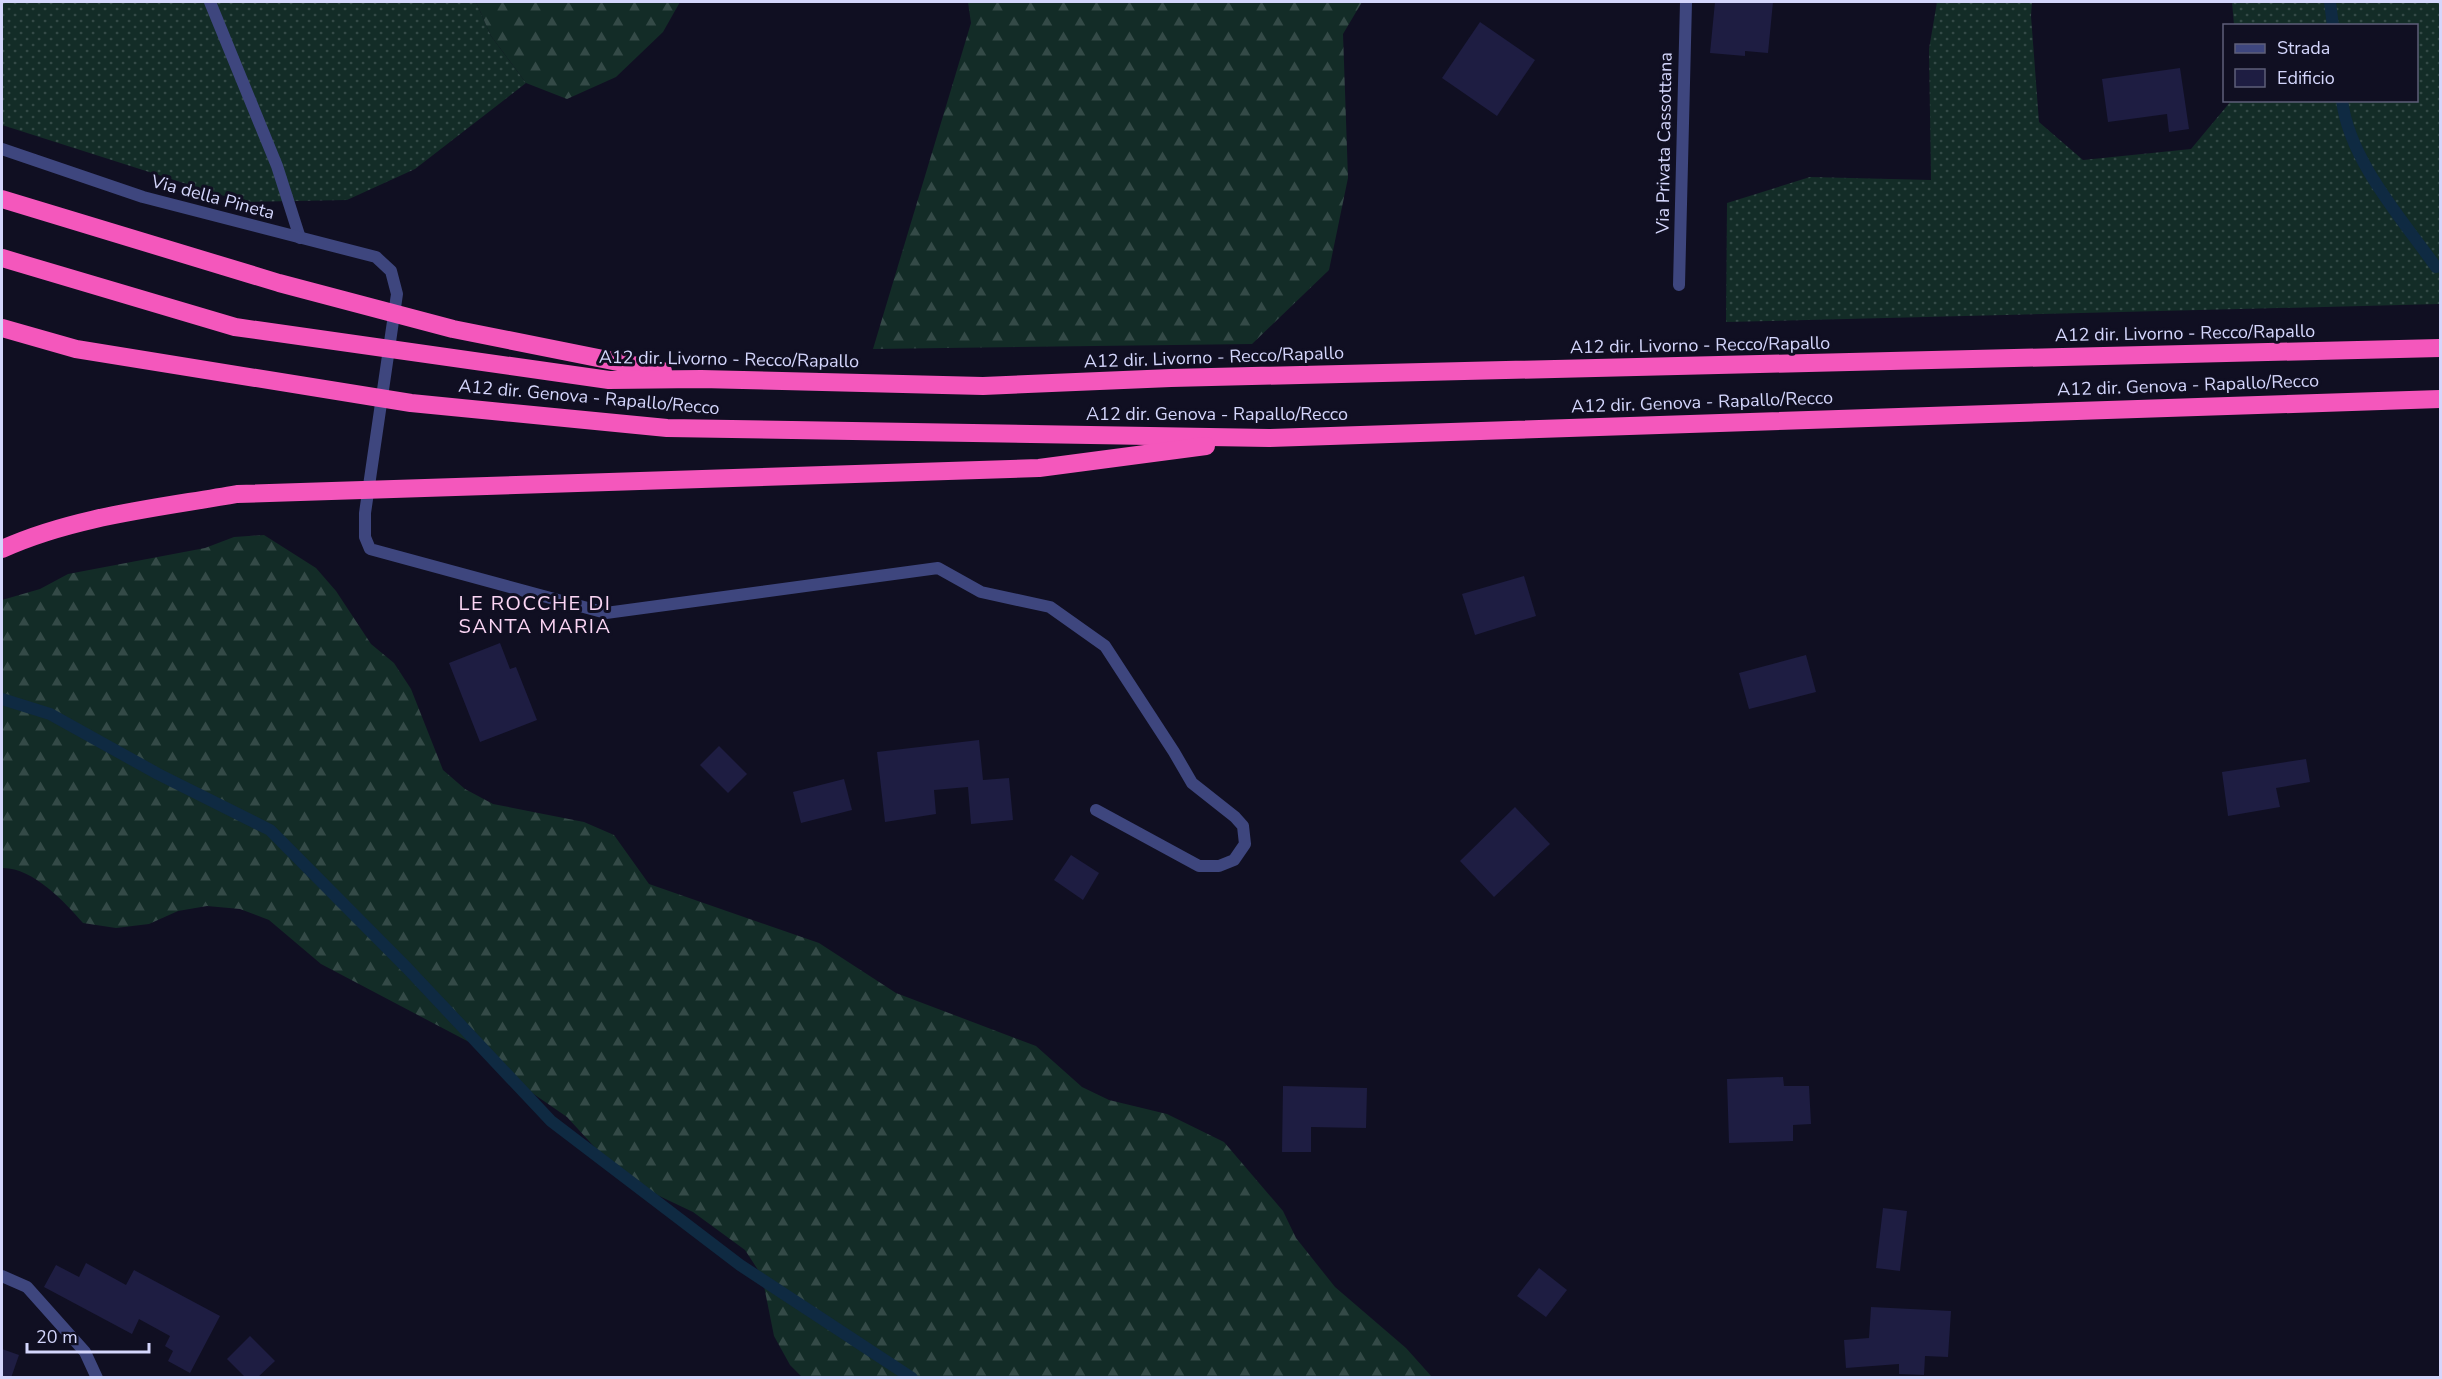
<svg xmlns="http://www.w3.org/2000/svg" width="2442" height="1379" font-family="'Nunito Sans',sans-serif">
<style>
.grass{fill:url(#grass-dots)}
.forest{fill:url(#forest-firs)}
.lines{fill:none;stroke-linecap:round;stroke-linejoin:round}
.stream{stroke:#0f2a42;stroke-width:12}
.building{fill:#1e1d42}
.service{stroke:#3e467e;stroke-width:12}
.minor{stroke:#3e467e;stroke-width:12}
.motorway{stroke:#f457bc;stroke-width:18}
.labels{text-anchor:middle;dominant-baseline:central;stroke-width:6;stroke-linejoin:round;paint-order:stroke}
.street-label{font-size:18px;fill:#d4d6fc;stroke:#100f22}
.neighbourhood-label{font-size:20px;letter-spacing:1.5px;fill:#fcd6f5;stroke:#100f22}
</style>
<defs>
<pattern id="grass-dots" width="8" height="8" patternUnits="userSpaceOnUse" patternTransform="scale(1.5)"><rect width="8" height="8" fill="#132c27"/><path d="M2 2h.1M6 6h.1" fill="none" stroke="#344a47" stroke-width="1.8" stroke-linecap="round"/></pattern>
<pattern id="forest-firs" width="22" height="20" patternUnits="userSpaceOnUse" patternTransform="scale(1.5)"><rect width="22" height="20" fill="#132c27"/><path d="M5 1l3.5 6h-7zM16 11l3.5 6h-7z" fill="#344a47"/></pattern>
</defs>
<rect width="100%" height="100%" fill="#100f22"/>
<g class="grass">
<path d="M2,2h474l15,34 35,47 -111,86 -68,31 -104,2 -241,-77z"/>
<path d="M1937,2h95l-1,14 8,106 44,38 108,-11 40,-48 185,-1v-74l-182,-1 -2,-23h208v302l-714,18 1,-119 83,-26 121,3 -2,-131z"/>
</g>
<g class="forest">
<path d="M476,2h204l-17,30 -47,45 -49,22 -41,-16 -35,-47z"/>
<path d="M968,2h394l-19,32 5,144 -19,92 -77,74 -379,5 98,-326z"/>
<path d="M264,535l52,33 20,23 35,53 23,19 17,26 32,81 22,19 28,15 91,18 30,13 35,49 170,59 77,50 140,53 46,41 27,13 58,14 57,28 59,69 13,27 39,49 71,61 26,29h-630l-12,-12 -16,-29 -12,-60 -17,-26 -52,-38 -59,-28 -24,-20 -43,-47 -58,-40 -21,-25 -167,-88 -52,-44 -29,-11 -33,-3 -29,5 -29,13 -33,4 -33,-5c-18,-21 -51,-56 -81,-55v-268l38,-11 28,-15 137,-26 29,-11z"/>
</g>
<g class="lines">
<g class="stream">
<path d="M2330,2l3,24"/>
<path d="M2342,100c7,60 60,119 94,167"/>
<path d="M2,699l48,15 108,60 112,56 137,138 144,153 189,144 172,113"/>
</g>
</g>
<g class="building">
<path d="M1715,2h58l-5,51 -23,-2v5l-35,-3z"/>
<path d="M1480,22l55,38 -38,56 -55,-38z"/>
<path d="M2180,68l9,61 -20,3 -2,-18 -59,8 -6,-43z"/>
<path d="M1524,576l12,40 -61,19 -13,-41z"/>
<path d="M500,643l10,26 6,-2 21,53 -57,22 -31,-79z"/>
<path d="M1806,655l10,37 -67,17 -10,-36z"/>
<path d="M979,740l4,40 26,-2 4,42 -42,4 -3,-37 -34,3 2,24 -51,8 -8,-70z"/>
<path d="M719,746l28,28 -19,19 -28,-28z"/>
<path d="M2306,759l4,23 -34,6 4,19 -52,9 -6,-44z"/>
<path d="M844,779l8,31 -51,13 -8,-31z"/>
<path d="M1515,807l35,37 -56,53 -34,-36z"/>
<path d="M1071,855l28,18 -16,27 -29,-20z"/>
<path d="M1783,1077l1,9h25l2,38 -18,1v16l-64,2 -2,-64z"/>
<path d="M1283,1086l84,2 -1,40 -55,-1v25h-29z"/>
<path d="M1883,1208l24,3 -7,60 -24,-3z"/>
<path d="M86,1263l40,22 8,-15 86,46 -30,57 -22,-12 5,-10 -8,-5 5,-10 -31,-17 -7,15 -88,-47 12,-22 23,12z"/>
<path d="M1539,1268l28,22 -21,27 -29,-21z"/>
<path d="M1871,1307l80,4 -3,46 -23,-1 -1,19 -25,-1v-10l-53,4 -2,-28 25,-2z"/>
<path d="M250,1336l25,25 -18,17h-11l-19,-19z"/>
<path d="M2,1349l17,6 -8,23h-9z"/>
</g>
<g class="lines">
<path class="service" d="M210,2l67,164 23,72"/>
<g class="minor">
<path d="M2,149l141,48 233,60 15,14 6,23 -32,219v24l5,12 236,64 332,-45 43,24 69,15 55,39 69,106 18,31 43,34 8,9 2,18 -11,16 -15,6h-20l-103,-56"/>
<path d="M1679,285l7,-283"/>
<path d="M2,1276l25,11 58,65 12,26"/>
</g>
<g class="motorway">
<path d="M2,199l277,84 174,46 210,42"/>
<path d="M2,258l233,69 374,53 92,-1 282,7 188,-8 1269,-30"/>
<path d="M2,328l74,21 335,54 256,25 602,10 1171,-39"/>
<path d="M2,549c73,-33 156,-41 235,-55l802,-26 167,-22"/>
</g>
</g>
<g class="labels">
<g class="street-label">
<text transform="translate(1664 143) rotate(-89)">Via Privata Cassottana</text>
<text transform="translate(213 197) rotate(15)">Via della Pineta</text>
<text transform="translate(2185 333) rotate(-1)">A12 dir. Livorno - Recco/Rapallo</text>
<text transform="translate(1700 345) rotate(-1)">A12 dir. Livorno - Recco/Rapallo</text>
<text transform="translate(1214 357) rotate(-2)">A12 dir. Livorno - Recco/Rapallo</text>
<text transform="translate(729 359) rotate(1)">A12 dir. Livorno - Recco/Rapallo</text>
<text transform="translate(2188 385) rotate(-2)">A12 dir. Genova - Rapallo/Recco</text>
<text transform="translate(589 397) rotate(5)">A12 dir. Genova - Rapallo/Recco</text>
<text transform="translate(1702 402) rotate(-2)">A12 dir. Genova - Rapallo/Recco</text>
<text x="1217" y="414">A12 dir. Genova - Rapallo/Recco</text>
</g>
<g class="neighbourhood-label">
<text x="535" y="603">LE ROCCHE DI<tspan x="535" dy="23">SANTA MARIA</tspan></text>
</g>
</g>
<rect width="2442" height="1379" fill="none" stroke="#d4d6fc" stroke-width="6"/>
<rect x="2223" y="24" width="195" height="78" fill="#100f22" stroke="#5e5f79" stroke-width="1.5"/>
<rect x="2235" y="44" width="30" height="9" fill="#3e467e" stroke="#5e5f79" stroke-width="1.5"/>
<text x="2277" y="54" font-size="18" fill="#d4d6fc">Strada</text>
<rect x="2235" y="69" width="30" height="18" fill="#1e1d42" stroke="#5e5f79" stroke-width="1.5"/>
<text x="2277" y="84" font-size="18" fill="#d4d6fc">Edificio</text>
<path d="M27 1343v9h122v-9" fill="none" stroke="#d4d6fc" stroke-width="3"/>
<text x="36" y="1343" font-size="18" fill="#d4d6fc" stroke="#100f22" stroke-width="4.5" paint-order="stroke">20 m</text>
</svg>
